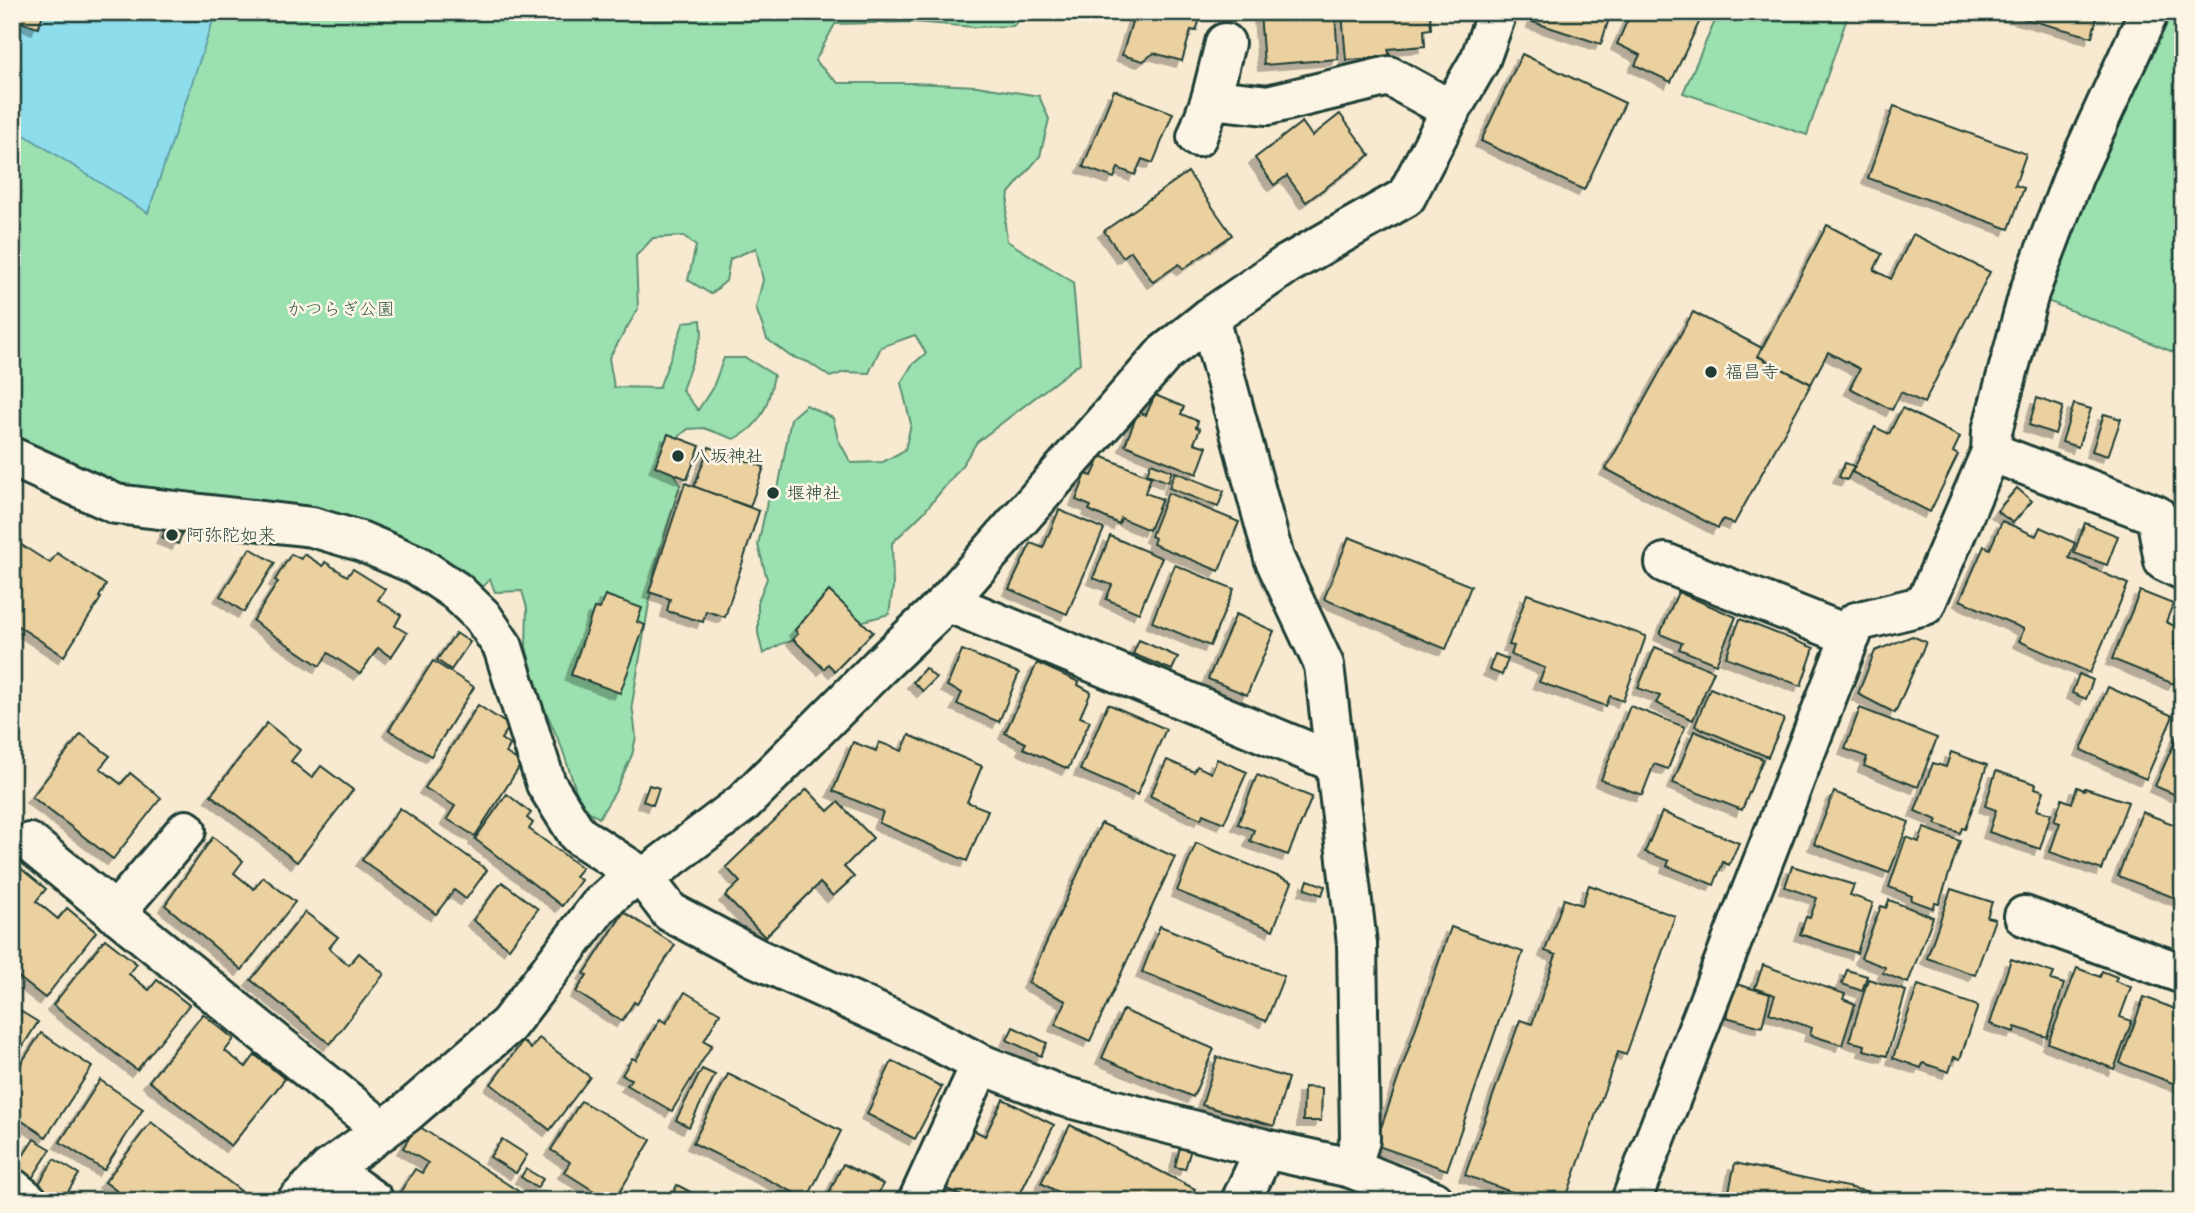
<svg xmlns="http://www.w3.org/2000/svg" width="2195" height="1213" font-family="'Balsamiq Sans','Klee One',sans-serif">
<style>
.green{fill:#9ae1af;stroke:#5c8f72;stroke-width:2}
.water{fill:#8edded;stroke:#629da3;stroke-width:2}
.building{fill:#ecd1a0;stroke:#1f3d34;stroke-width:2;filter:url(#shadow)}
.lines{fill:none;stroke-linecap:round;stroke-linejoin:round}
.minor-casing{stroke:#1f3d34;stroke-width:44}
.minor{stroke:#fcf5e5;stroke-width:38}
.poi-dot{fill:#1f3d34;stroke:#fcf5e5;stroke-width:2.5}
.labels{text-anchor:middle;dominant-baseline:central;stroke-width:5;stroke-linejoin:round;paint-order:stroke}
.park-label{font-size:18px;fill:#385e4d;stroke:#fcf5e5}
.poi-label{font-size:18px;fill:#1f3d34;stroke:#fcf5e5;text-anchor:start}
</style>
<defs>
<filter id="shadow"><feDropShadow dx="-6" dy="6" stdDeviation="0" flood-color="#0004"/></filter>
</defs>
<rect width="100%" height="100%" fill="#f7ead0"/>
<filter id="ink" filterUnits="userSpaceOnUse"><feTurbulence type="fractalNoise" baseFrequency=".0143" numOctaves="2"/><feDisplacementMap in="SourceGraphic" scale="14" xChannelSelector="R" yChannelSelector="G"/><feConvolveMatrix kernelMatrix="1 2 1 2 8 2 1 2 1" color-interpolation-filters="sRGB"/></filter>
<g filter="url(#ink)">
<g class="green">
<path d="M12,12h1014l-13,14 -39,1 -61,-5 -78,2 -20,37 23,22h75l64,3 62,10 10,23 -9,37 -31,37 -4,31 2,17 66,41 7,81 -103,79 -16,25 -37,45 -32,31 1,44 -4,27 -108,30 -18,10 -5,-21v-32l9,-22 -9,-34 9,-42 12,-19 12,-66 15,-13 27,13 5,21 13,24 32,-1 22,-12 6,-26 -10,-41 11,-18 14,-12 -11,-18 -34,12 -12,26 -24,-1 -15,5 -22,-15 -18,-6 -23,-17 -11,-31 7,-28 -7,-32 -26,11 -4,22 -15,13 -23,-14 8,-34 -12,-10 -31,2 -17,18 2,53 -29,49 5,29 45,1 25,-66 17,-2 1,14 -20,56 16,20 15,-23 11,-29h22l28,17c-5,28 -12,52 -40,64l-30,-11 -16,1 -18,15 1,22 9,19 -25,83 -23,136 4,33 -4,18 -17,37 -16,26 -18,-12 -19,-58 -22,-50 -14,-51 1,-39 -5,-17 -27,1 -5,-13 -9,10 -362,-100 -107,-50z"/>
<path d="M1719,12h130l-42,123 -124,-42z"/>
<path d="M2159,12h24v344l-138,-56z"/>
</g>
<path class="water" d="M12,12h204l-68,201 -136,-86z"/>
<g class="building">
<path d="M12,12h32l-6,16 -26,-9z"/>
<path d="M1135,12l67,1 -6,18 -5,-1 -9,31 -28,-8 -11,8 -21,-6z"/>
<path d="M1260,12h75l3,47 -74,6z"/>
<path d="M1342,12h88l1,17 -7,1 1,16 -37,3 2,8 -44,3z"/>
<path d="M1536,12h75l-10,32 -68,-22z"/>
<path d="M1631,12h73l-33,70 -36,-17 5,-10 -23,-11z"/>
<path d="M2000,12h98l-6,25z"/>
<path d="M1522,54l103,49 -41,87 -103,-49z"/>
<path d="M1114,90l59,23 -20,50 -11,-4 -7,16 -17,-7 -4,10 -31,-11z"/>
<path d="M1894,106l132,48 -11,31 9,3 -15,41 -141,-51z"/>
<path d="M1340,114l30,41 -64,47 -19,-26 -13,9 -19,-27 47,-36 10,14z"/>
<path d="M1188,172l44,63 -49,34 -4,-5 -26,18 -22,-31 -8,6 -19,-26z"/>
<path d="M1827,225l55,29 -8,16 17,9 22,-45 77,38 -66,131 -23,-11 -9,18 -42,-22 10,-19 -32,-17 -17,32 -53,-28z"/>
<path d="M1693,312l69,36 -5,8 54,28 -77,140 -11,-5 -5,9 -112,-59z"/>
<path d="M1155,395l29,12 -3,7 17,7 -2,6 4,2 -6,14 13,4 -10,27 -72,-29 13,-33 8,3z"/>
<path d="M2037,398l26,9 -8,27 -26,-9z"/>
<path d="M2074,404l17,5 -13,38 -16,-5z"/>
<path d="M1902,408l58,29 -7,15 5,3 -28,57 -78,-40 23,-45 14,7z"/>
<path d="M2104,414l17,5 -13,37 -16,-5z"/>
<path d="M668,434l32,12 -13,33 -32,-13z"/>
<path d="M709,447l55,20 -14,40 -56,-20z"/>
<path d="M1101,456l50,21 -6,16 17,6 -13,31 -28,-12 -2,6 -30,-14 2,-4 -15,-6 10,-26 6,2z"/>
<path d="M1151,463l21,8 -4,11 -21,-8z"/>
<path d="M1845,463l9,3 -7,14 -8,-3z"/>
<path d="M1175,472l49,19 -6,16 -49,-19z"/>
<path d="M685,483l74,28 -34,106 -19,-6 -3,11 -36,-11 3,-12 -21,-7z"/>
<path d="M2017,488l15,13 -19,22 -16,-12z"/>
<path d="M1168,493l71,29 -20,49 -66,-27 2,-6 -4,-2z"/>
<path d="M1059,510l45,19 -37,85 -58,-25 22,-46 12,5z"/>
<path d="M2002,521l34,15 4,-9 35,16 -6,15 59,26 -38,89 -71,-32 5,-12 -64,-29 24,-54 6,3z"/>
<path d="M2085,523l33,13 -11,29 -33,-12z"/>
<path d="M168,524l15,7 -5,13 -16,-6z"/>
<path d="M1110,536l52,22 -23,55 -33,-14 6,-14 -19,-7z"/>
<path d="M1349,537l122,49 -25,63 -122,-50z"/>
<path d="M12,539l38,24 7,-10 49,32 -7,12 2,1 -37,58 -52,-34z"/>
<path d="M250,548l25,15 -31,49 -24,-16z"/>
<path d="M291,554l10,5 3,-5 19,12 2,-4 22,14 6,-7 32,20 -7,11 23,15 -6,11 12,7 -16,24 -13,-9 -18,26 -32,-21 -8,13 -67,-45 25,-39 -3,-2z"/>
<path d="M1175,565l59,24 -24,57 -58,-24z"/>
<path d="M829,591l44,41 -38,39 -7,-7 -4,5 -31,-30 5,-5 -3,-4z"/>
<path d="M2140,591l33,13 -7,18 15,7 -7,16 9,3v15l-9,21 -62,-25z"/>
<path d="M1678,592l58,25 -20,47 -37,-15 3,-6 -22,-9z"/>
<path d="M1527,594l119,42 -23,65 -13,-5 -4,10 -67,-24 6,-14 -34,-13 3,-9 -5,-1z"/>
<path d="M605,595l37,13 -5,14 8,3 -25,68 -49,-18 23,-67 6,1z"/>
<path d="M1236,614l38,17 -27,64 -39,-16z"/>
<path d="M1740,619l74,29 -13,38 -75,-29z"/>
<path d="M456,633l14,9 -19,28 -14,-10z"/>
<path d="M1912,636l14,6 -31,71 -37,-19 17,-43z"/>
<path d="M1139,640l39,17 -6,13 -39,-16z"/>
<path d="M1655,647l59,24 -21,49 -37,-17 4,-7 -22,-8z"/>
<path d="M962,650l57,23 -20,49 -42,-18 5,-11 -15,-7z"/>
<path d="M1495,654l13,5 -6,16 -13,-5z"/>
<path d="M433,661l41,26 -43,69 -42,-26z"/>
<path d="M1037,663l42,19 -1,3 13,7 -11,25 10,4 -22,48 -45,-21 3,-5 -21,-10z"/>
<path d="M925,668l11,10 -13,13 -10,-9z"/>
<path d="M2079,674l14,6 -7,19 -14,-6z"/>
<path d="M2108,687l65,29 -27,63 -65,-29z"/>
<path d="M1710,688l74,31 -16,38 -73,-31z"/>
<path d="M1108,704l58,25 -29,66 -57,-25z"/>
<path d="M478,705l32,21 -9,13 9,6 -4,8 16,10 -47,73 -28,-17 8,-13 -30,-18z"/>
<path d="M1630,706l55,21 -17,42 -14,-5 -12,31 -41,-15z"/>
<path d="M1860,708l77,30 -19,49 -54,-21 3,-9 -22,-8z"/>
<path d="M267,723l33,27 -9,11 21,17 9,-12 32,24 -56,72 -86,-67z"/>
<path d="M2180,730l3,2v66l-28,-12z"/>
<path d="M1694,731l69,28 -21,51 -69,-27z"/>
<path d="M81,734l29,22 -10,12 21,16 9,-11 31,25 -48,61 -81,-62z"/>
<path d="M909,735l73,31 -15,36 21,8 -21,51 -88,-38 4,-11 -50,-21 20,-49 23,9 3,-9 23,9z"/>
<path d="M1951,752l36,13 -22,64 -3,-1 -2,5 -25,-9 2,-4 -22,-9 18,-48 13,4z"/>
<path d="M1217,759l30,13 -23,51 -21,-9 -2,5 -51,-23 17,-36 27,12 3,-6 14,7z"/>
<path d="M1996,771l40,13 -1,4 9,3 -7,19 14,4 -11,35 -51,-17 7,-22 -11,-4z"/>
<path d="M1257,775l55,22 -24,58 -38,-14 4,-11 -16,-6z"/>
<path d="M649,785l10,3 -6,17 -10,-4z"/>
<path d="M2077,787l7,3 1,-2 43,14 -26,68 -52,-18 10,-29 -6,-2 8,-22 10,4z"/>
<path d="M807,789l21,22 10,-9 35,36 -29,29 10,10 -21,19 -13,-13 -55,54 -40,-41 15,-14 -14,-15z"/>
<path d="M1834,792l75,30 -20,51 -75,-29z"/>
<path d="M507,794l24,19 -4,5 6,5 -4,6 53,39 -7,8 6,4 -19,26 -87,-67z"/>
<path d="M400,808l87,62 -21,29 -12,-9 -18,24 -74,-54z"/>
<path d="M1662,812l77,31 -10,22 -6,-3 -9,23 -47,-19 2,-5 -24,-9z"/>
<path d="M2142,812l41,16v73l-65,-25z"/>
<path d="M1101,823l74,34 -85,184 -35,-16 11,-24 -38,-18z"/>
<path d="M1924,828l36,13 -21,63 -4,-1 -2,5 -22,-8 1,-4 -23,-9 17,-50 13,5z"/>
<path d="M213,837l30,24 -9,12 20,16 9,-12 32,25 -53,68 -77,-65z"/>
<path d="M1196,843l96,39 -19,48 -96,-39z"/>
<path d="M14,863l32,26 -10,12 22,18 9,-11 29,24 -51,66 -33,-26z"/>
<path d="M1792,866l62,19 -4,10 23,8 -16,50 -57,-19 6,-17 4,1 7,-20 -32,-11z"/>
<path d="M1308,880l17,6 -3,9 -17,-6z"/>
<path d="M502,882l36,27 -29,39 -36,-28z"/>
<path d="M1589,885l86,31 -49,139 -8,-3 -53,149h-29l-71,-26 55,-155 12,4 24,-69 -11,-4 19,-52 18,6z"/>
<path d="M1951,889l41,13 -5,15 8,2 -20,56 -48,-17z"/>
<path d="M1889,900l44,17 -25,66 -25,-10 2,-6 -24,-9 20,-52 5,2z"/>
<path d="M305,912l33,25 -9,11 20,17 10,-12 25,21 -54,70 -79,-64z"/>
<path d="M624,912l51,33 -38,59 -3,-2 -12,19 -46,-29 11,-17 -3,-1z"/>
<path d="M1160,926l124,50 -18,45 -124,-49z"/>
<path d="M1451,927l72,25 -76,218 -72,-25z"/>
<path d="M105,939l32,25 -8,10 20,16 8,-10 32,25 -52,65 -84,-65z"/>
<path d="M2011,959l43,14 -3,7 13,4 -17,53 -32,-10 -1,5 -24,-8z"/>
<path d="M1763,965l82,29 -2,5 12,5 -13,41 -32,-10 2,-7 -43,-15 6,-18 -20,-7z"/>
<path d="M2077,968l23,9 2,-6 15,6 -2,4 16,6 -11,30 12,4 -18,48 -66,-26z"/>
<path d="M1847,970l20,6 -5,15 -20,-7z"/>
<path d="M1868,979l38,12 -19,65 -23,-6 1,-5 -16,-4z"/>
<path d="M1736,984l34,10 -8,33 -36,-10z"/>
<path d="M1918,985l60,21 -18,53 -6,-2 -5,15 -26,-9 -2,5 -28,-10z"/>
<path d="M685,992l35,21 -16,28 8,4 -40,66 -45,-26 4,-6 -9,-4 10,-17 4,2 24,-41 6,4z"/>
<path d="M2144,997l39,15v75l-63,-24z"/>
<path d="M12,1006l26,16 -26,41z"/>
<path d="M1123,1010l91,39 -21,48 -91,-39z"/>
<path d="M203,1014l31,25 -9,12 21,16 9,-12 30,24 -54,67 -82,-65z"/>
<path d="M1013,1027l34,16 -6,13 -34,-16z"/>
<path d="M41,1033l51,34 -46,70 -34,-23v-37z"/>
<path d="M539,1038l51,39 -40,53 -59,-46 32,-43 8,8z"/>
<path d="M1217,1057l71,21 -14,48 -72,-21z"/>
<path d="M892,1061l50,26 -27,52 -48,-25z"/>
<path d="M702,1069l13,6 -26,52 -13,-7z"/>
<path d="M728,1074l113,57 -34,68 -114,-56z"/>
<path d="M100,1080l43,29 -39,61 -44,-28z"/>
<path d="M1304,1087l18,1 -1,33h-18z"/>
<path d="M1003,1099l51,26 -36,73 -4,-1 -2,4h-40l-27,-13 29,-58 11,6z"/>
<path d="M581,1101l70,39 -37,61h-4l-46,-29 6,-10 -19,-12z"/>
<path d="M151,1122l95,73 -4,6h-112l-25,-19z"/>
<path d="M417,1125l101,66 -6,10h-110l-5,-4 18,-28 7,4 6,-10 -25,-15z"/>
<path d="M1070,1125l125,64 -6,12h-114l-34,-18z"/>
<path d="M34,1139l17,10 -22,34 -17,-10z"/>
<path d="M502,1139l25,16 -11,18 -26,-16z"/>
<path d="M1180,1147l11,2 -6,20 -10,-2z"/>
<path d="M54,1159l25,15 -17,27h-5l-20,-14z"/>
<path d="M1735,1163l177,38h-185z"/>
<path d="M843,1164l40,20 -8,17h-50z"/>
<path d="M526,1169l17,10 -6,9 -16,-11z"/>
<path d="M677,1185l31,16h-39z"/>
</g>
<g class="lines">
<defs>
<g id="minor">
<path d="M1211,99l14,-56"/>
<path d="M1197,137l14,-38 57,6 121,-29 62,34"/>
<path d="M1209,318l65,240 50,107 33,279 3,196 -9,28"/>
<path d="M1991,452l165,63 8,46 19,9"/>
<path d="M12,457l104,47 196,23 48,14 57,24 39,26 26,25 21,31 43,137 32,51 66,43 26,34 86,46 156,70 69,36 81,32 203,53 86,19 83,33"/>
<path d="M1665,563l186,73"/>
<path d="M947,602l389,161"/>
<path d="M30,843l353,287"/>
<path d="M115,913l71,-83"/>
<path d="M2024,916l159,58"/>
<path d="M329,1169l45,32"/>
<path d="M12,1188l16,13"/>
<path d="M297,1201l32,-32 76,-55 103,-89 91,-119 23,-21 22,-7 99,-75 137,-137 67,-64 218,-249 44,-35 77,-53 120,-68 45,-87 29,-50 17,-48"/>
<path d="M918,1201l63,-137"/>
<path d="M1241,1201l24,-52"/>
<path d="M1631,1201l225,-579 69,-17 66,-153 1,-21 37,-138 45,-118 75,-163"/>
</g>
</defs>
<use href="#minor" class="minor-casing"/>
<use href="#minor" class="minor"/>
</g>
</g>
<g class="poi-dot">
<circle cx="1711" cy="372" r="7"/>
<circle cx="678" cy="456" r="7"/>
<circle cx="773" cy="493" r="7"/>
<circle cx="172" cy="535" r="7"/>
</g>
<g class="labels">
<g class="park-label">
<text x="341" y="309">かつらぎ公園</text>
</g>
<g class="poi-label">
<text x="1725" y="372">福昌寺</text>
<text x="692" y="456">八坂神社</text>
<text x="787" y="493">堰神社</text>
<text x="186" y="535">阿弥陀如来</text>
</g>
</g>
<rect width="2195" height="1213" fill="none" stroke="#fcf5e5" stroke-width="42"/>
<rect x="21" y="21" width="2153" height="1171" fill="none" stroke="#1f3d34" stroke-width="2.5" filter="url(#ink)"/>
</svg>
